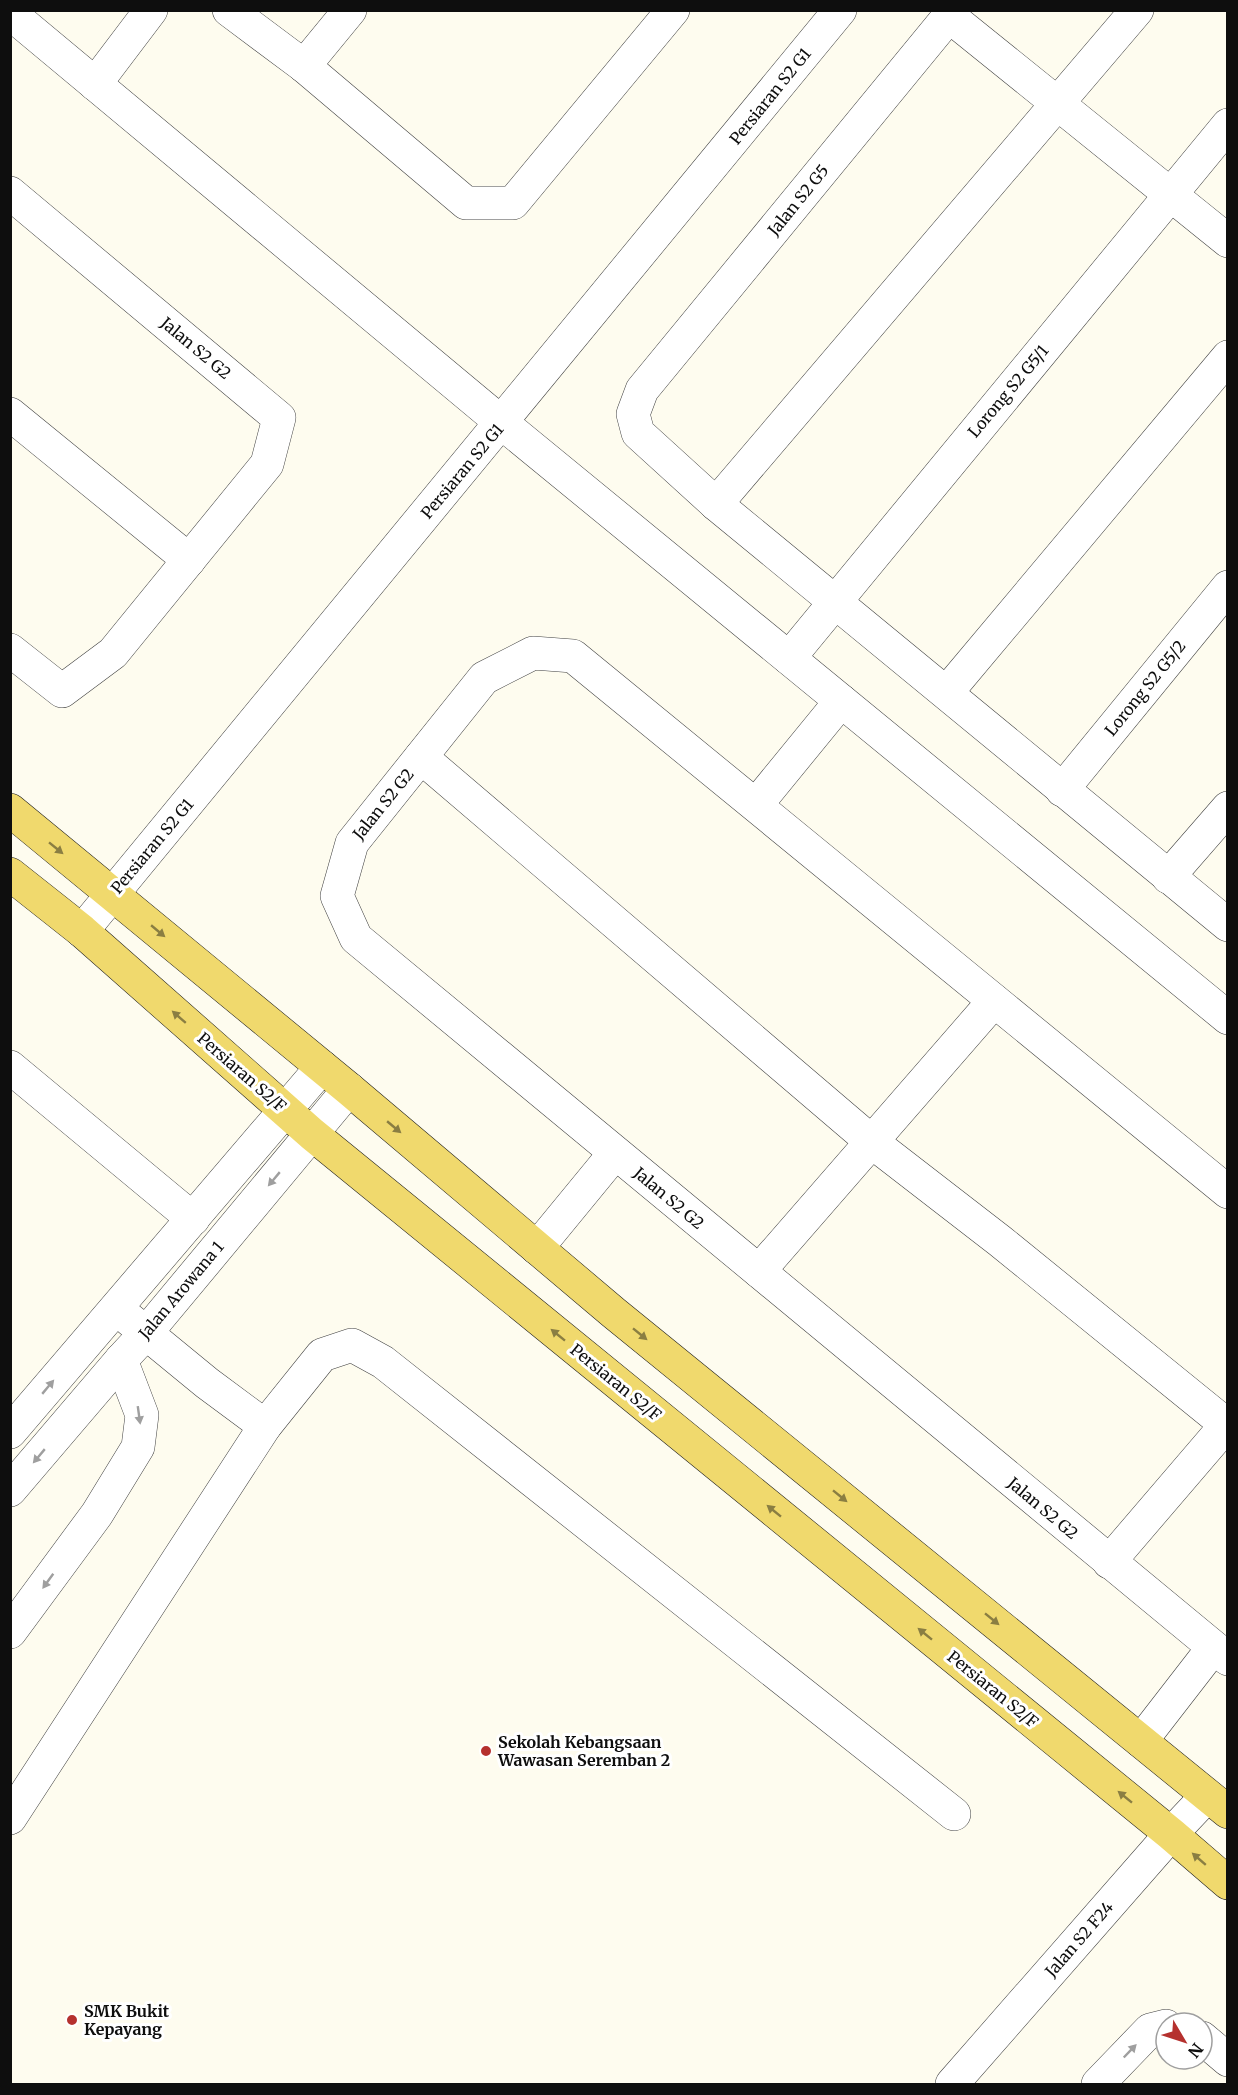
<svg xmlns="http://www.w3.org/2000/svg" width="1238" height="2095" font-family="Merriweather,serif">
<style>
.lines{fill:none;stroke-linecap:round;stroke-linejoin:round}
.minor-casing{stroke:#414141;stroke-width:34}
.major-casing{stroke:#1f1f1f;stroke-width:34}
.minor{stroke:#fff;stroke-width:33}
.major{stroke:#f0d96d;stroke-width:33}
.oneway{fill:#8a7e42}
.oneway2{fill:#9f9f9f}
.poi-dot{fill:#b5312e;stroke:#fff;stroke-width:2}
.labels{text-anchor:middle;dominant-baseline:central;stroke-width:6;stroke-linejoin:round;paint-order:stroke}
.street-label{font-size:16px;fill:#0e0e0e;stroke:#fff}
.poi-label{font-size:16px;font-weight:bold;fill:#0e0e0e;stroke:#fff;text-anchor:start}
</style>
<rect width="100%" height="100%" fill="#fefcef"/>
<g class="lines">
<defs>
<g id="minor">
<path d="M229,10l75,56 162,137h47l160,-193"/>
<path d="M954,10l-312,380 -9,24 5,19 78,71 512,421"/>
<path d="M10,13l492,410 726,595"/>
<path d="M949,16l279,225"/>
<path d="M304,66l46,-56"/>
<path d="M95,84l56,-74"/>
<path d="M10,193l269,225 -12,46 -154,189 -51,38 -52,-41"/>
<path d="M10,414l179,146"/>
<path d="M716,504l421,-494"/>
<path d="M789,658l439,-533"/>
<path d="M947,692l281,-335"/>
<path d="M421,757l451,385 128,99 228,185"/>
<path d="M1062,790l166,-203"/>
<path d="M756,805l85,-104"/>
<path d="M1168,877l60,-69"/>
<path d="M82,931l758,-921"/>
<path d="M10,1067l183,152"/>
<path d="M1228,1192l-655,-536 -40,-3 -49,25 -132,165 -15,53 19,42 872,721"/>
<path d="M537,1248l78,-95"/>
<path d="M759,1271l235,-270"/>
<path d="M129,1319l78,64 58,43"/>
<path d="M10,1432l312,-365"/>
<path d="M10,1490l111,-130 25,-27 203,-244"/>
<path d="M1109,1562l119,-139"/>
<path d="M10,1632l87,-118 41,-67 4,-32 -21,-55"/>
<path d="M1141,1741l72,-93"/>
<path d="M10,1818l255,-392 57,-71 30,-10 31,17 571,452"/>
<path d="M1202,2038l26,22"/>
<path d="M952,2084l219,-250 36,-38"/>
<path d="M1098,2084l52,-54 16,-4"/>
</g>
<g id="major">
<path d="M10,810l339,279 265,224 614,499"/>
<path d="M10,874l72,57 230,203 859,700 57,49"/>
</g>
</defs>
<use href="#minor" class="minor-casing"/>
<use href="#major" class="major-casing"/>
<use href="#minor" class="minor"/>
<use href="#major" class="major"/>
</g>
<defs><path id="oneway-solid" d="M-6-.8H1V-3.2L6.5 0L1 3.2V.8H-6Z" transform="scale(1.5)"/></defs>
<g class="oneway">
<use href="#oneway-solid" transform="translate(56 848) rotate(39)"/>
<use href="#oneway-solid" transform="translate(158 931) rotate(40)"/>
<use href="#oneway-solid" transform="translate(179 1017) rotate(-139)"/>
<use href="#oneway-solid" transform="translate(394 1127) rotate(40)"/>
<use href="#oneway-solid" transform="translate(640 1334) rotate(39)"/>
<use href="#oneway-solid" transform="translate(558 1335) rotate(-141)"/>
<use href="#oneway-solid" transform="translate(840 1496) rotate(39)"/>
<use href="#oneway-solid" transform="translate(774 1511) rotate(-141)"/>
<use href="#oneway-solid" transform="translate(992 1619) rotate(39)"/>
<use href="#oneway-solid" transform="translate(925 1634) rotate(-141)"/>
<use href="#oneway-solid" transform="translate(1125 1797) rotate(-141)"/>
<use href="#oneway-solid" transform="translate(1199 1859) rotate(-139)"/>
</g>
<g class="oneway2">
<use href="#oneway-solid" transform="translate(274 1179) rotate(130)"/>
<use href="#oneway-solid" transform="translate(48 1387) rotate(-50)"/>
<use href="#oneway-solid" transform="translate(139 1415) rotate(82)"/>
<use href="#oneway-solid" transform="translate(39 1456) rotate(130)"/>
<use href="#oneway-solid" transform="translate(48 1581) rotate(126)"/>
<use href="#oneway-solid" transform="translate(1130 2051) rotate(-46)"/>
</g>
<g class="poi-dot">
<circle cx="486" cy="1751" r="6"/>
<circle cx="72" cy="2020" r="6"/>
</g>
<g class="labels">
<g class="street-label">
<text transform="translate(770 96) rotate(-51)">Persiaran S2 G1</text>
<text transform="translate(798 200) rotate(-51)">Jalan S2 G5</text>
<text transform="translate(196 348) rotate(40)">Jalan S2 G2</text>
<text transform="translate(1008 391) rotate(-50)">Lorong S2 G5/1</text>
<text transform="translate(462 471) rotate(-50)">Persiaran S2 G1</text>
<text transform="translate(1145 688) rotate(-51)">Lorong S2 G5/2</text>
<text transform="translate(383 804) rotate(-51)">Jalan S2 G2</text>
<text transform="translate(152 846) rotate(-50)">Persiaran S2 G1</text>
<text transform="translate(242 1072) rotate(41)">Persiaran S2/F</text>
<text transform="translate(669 1198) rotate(40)">Jalan S2 G2</text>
<text transform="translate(181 1290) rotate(-50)">Jalan Arowana 1</text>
<text transform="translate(616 1382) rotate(39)">Persiaran S2/F</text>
<text transform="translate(1043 1508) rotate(40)">Jalan S2 G2</text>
<text transform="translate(993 1689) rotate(39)">Persiaran S2/F</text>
<text transform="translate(1079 1939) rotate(-49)">Jalan S2 F24</text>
</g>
<g class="poi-label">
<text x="498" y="1742">Sekolah Kebangsaan<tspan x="498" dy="18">Wawasan Seremban 2</tspan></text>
<text x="84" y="2011">SMK Bukit<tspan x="84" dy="18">Kepayang</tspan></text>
</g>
</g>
<rect width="1238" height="2095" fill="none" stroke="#0e0e0e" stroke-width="24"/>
<g transform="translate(1184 2041) rotate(129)"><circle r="28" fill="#ffffff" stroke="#9f9f9f" stroke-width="1.5"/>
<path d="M0-4.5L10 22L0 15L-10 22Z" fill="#b5312e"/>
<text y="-9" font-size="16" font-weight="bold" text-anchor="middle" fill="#0e0e0e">N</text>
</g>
</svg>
